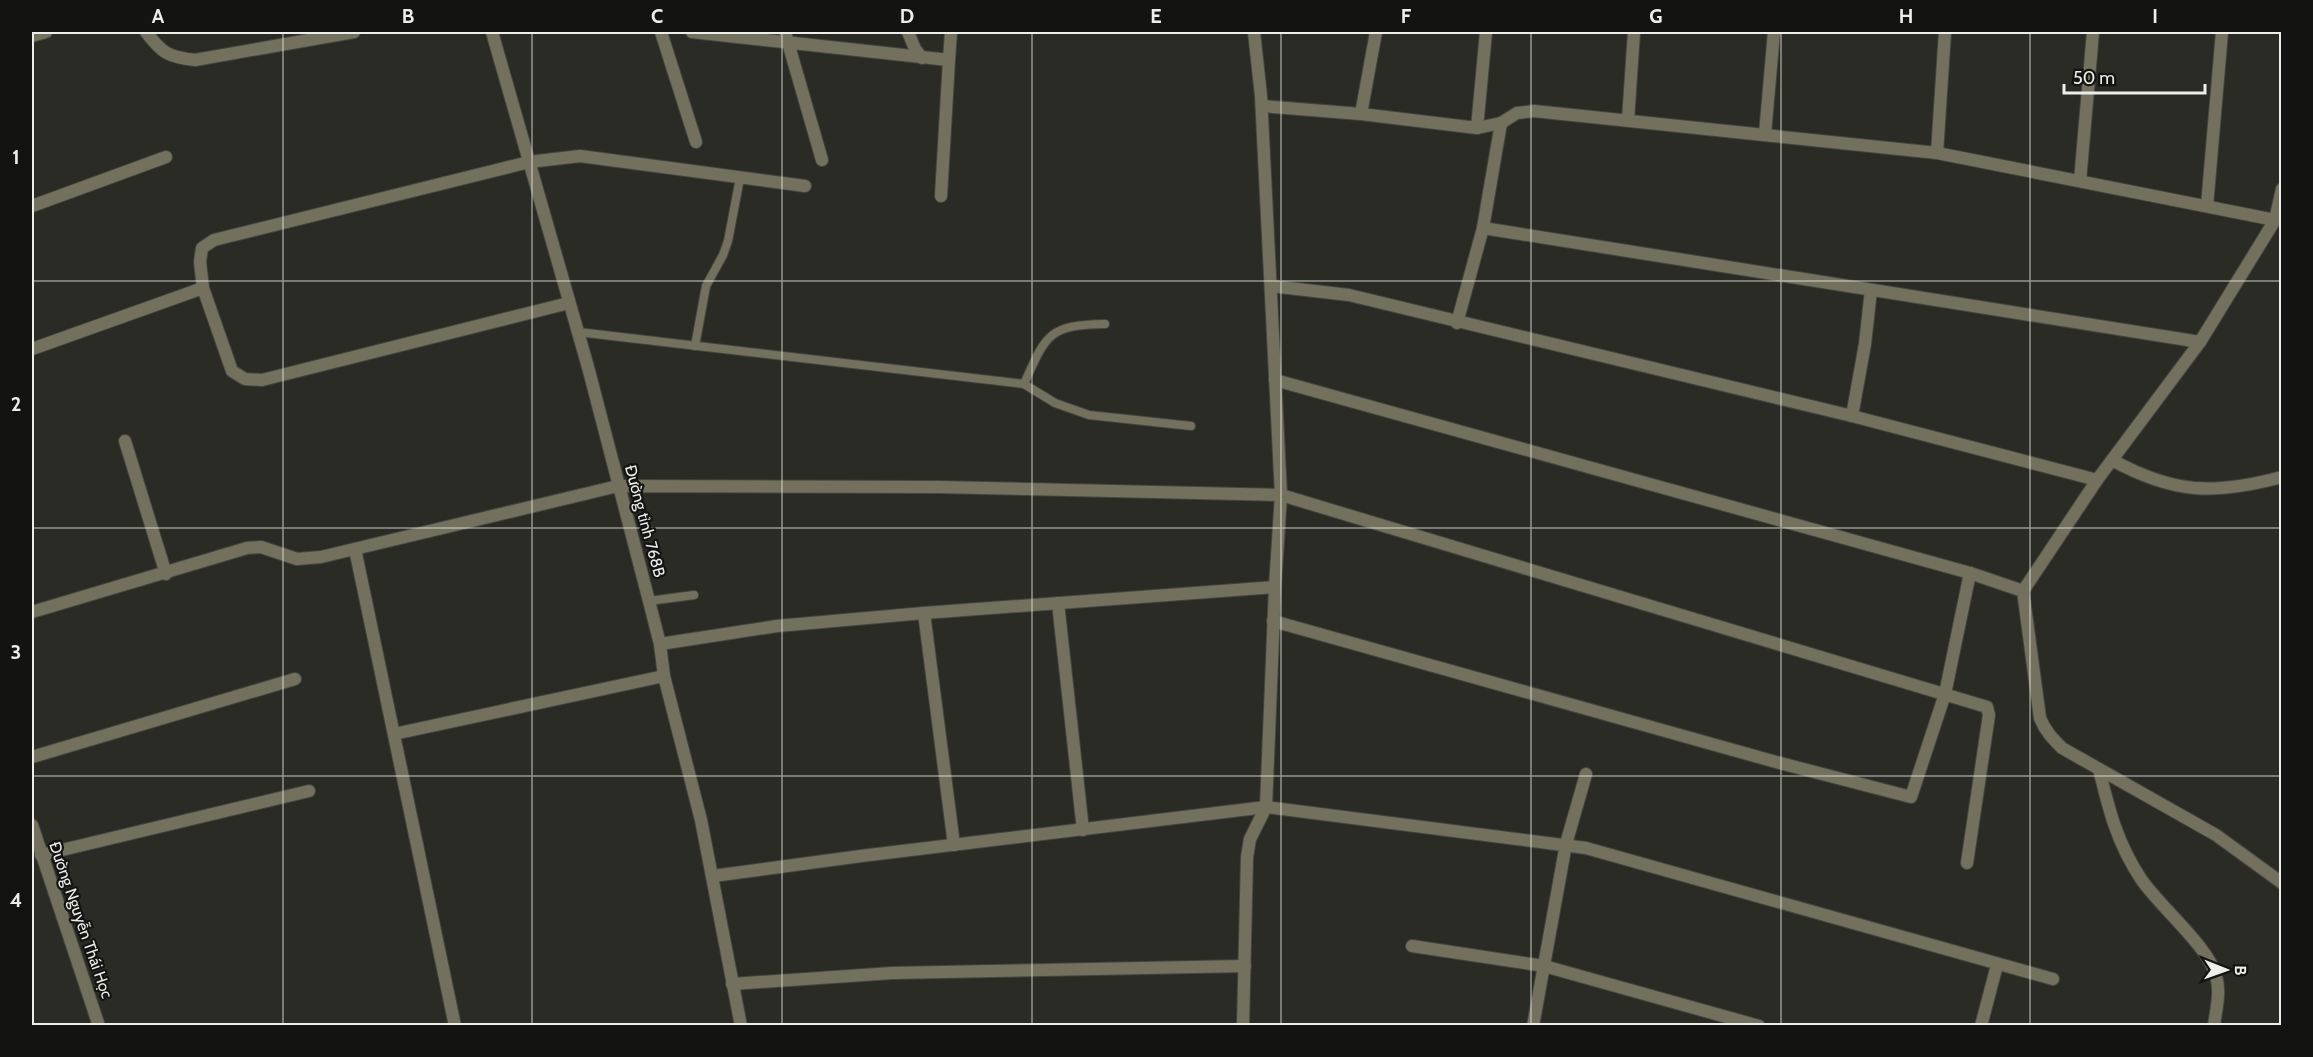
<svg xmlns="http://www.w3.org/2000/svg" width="2313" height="1057" font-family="Cabin,sans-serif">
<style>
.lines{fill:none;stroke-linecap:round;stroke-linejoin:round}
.service-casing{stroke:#464641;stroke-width:10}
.minor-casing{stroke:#464641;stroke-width:14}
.tertiary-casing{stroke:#464641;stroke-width:14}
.service{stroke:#73715e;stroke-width:8}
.minor{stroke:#73715e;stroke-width:12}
.tertiary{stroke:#73715e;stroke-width:12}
.grid{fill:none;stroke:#ededea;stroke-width:1.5;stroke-opacity:0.55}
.labels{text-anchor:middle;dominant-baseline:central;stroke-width:4.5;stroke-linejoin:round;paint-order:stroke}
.street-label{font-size:16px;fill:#ededea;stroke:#131311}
.neatline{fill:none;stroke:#ededea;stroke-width:2}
.grid-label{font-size:20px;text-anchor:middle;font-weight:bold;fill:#ededea}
</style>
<rect width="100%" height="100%" fill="#2b2b26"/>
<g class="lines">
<defs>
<g id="service">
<path d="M578,332l446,52 31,19 34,12 102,11"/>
<path d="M695,346l11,-60 17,-31 5,-14 12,-63"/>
<path d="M1024,384c22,-49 24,-59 81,-60"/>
<path d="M649,601l45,-6"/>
</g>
<g id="minor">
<path d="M146,32c16,21 22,25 49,28l159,-28"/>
<path d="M661,32l35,110"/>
<path d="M692,32l257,28 2,-28"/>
<path d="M785,32l37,128"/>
<path d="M908,32l7,17 7,9"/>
<path d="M32,36l14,-4"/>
<path d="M1262,106l99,8 116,14 24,-5 16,-10 17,-2 403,42 338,67 -75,122 -103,138 -74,111 17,127c5,13 13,21 22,30l154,87 66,48"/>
<path d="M1361,114l15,-82"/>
<path d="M1628,120l6,-88"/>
<path d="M1477,128l9,-96"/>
<path d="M1765,134l9,-102"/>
<path d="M1937,153l8,-121"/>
<path d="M2080,181l13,-149"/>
<path d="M941,196l8,-136"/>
<path d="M32,206l134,-49"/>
<path d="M2207,206l15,-174"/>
<path d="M2275,220l7,-31"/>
<path d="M1483,228l717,114"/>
<path d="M1271,286l78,9 503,121 245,64"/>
<path d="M203,288l-3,-26 2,-14 12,-8 315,-78 51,-6 225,30"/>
<path d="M1457,323l26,-95 18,-105"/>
<path d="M32,349l171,-61 29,83 13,8 17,1 307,-77"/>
<path d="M1275,380l695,193 53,18"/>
<path d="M1852,416l13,-72 6,-54"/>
<path d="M125,441l41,133"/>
<path d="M2112,460c62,34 102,35 170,17"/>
<path d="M355,549l100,477"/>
<path d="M1058,603l25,227"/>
<path d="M32,612l215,-64 14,-1 36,12 24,-2 297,-71 320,1 343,8 706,212 2,8 -22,148"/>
<path d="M924,613l30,232"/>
<path d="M1273,621l503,141 135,35 34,-103 25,-121"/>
<path d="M660,644l117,-18 147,-13 351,-26"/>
<path d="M394,734l270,-58"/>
<path d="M32,757l263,-78"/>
<path d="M2099,769c10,41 18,74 42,110 19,28 68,68 75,97 5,16 0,33 -2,50"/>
<path d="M41,855l268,-64"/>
<path d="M713,876l148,-20 405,-49 320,41 467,131"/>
<path d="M1412,946l132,20 215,60"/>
<path d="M732,984l160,-11 353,-7"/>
<path d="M1243,1026l4,-169 3,-18 16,-32 9,-220 6,-92 -20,-399 -7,-64"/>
<path d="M1533,1026l33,-182 20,-70"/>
<path d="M1981,1026l16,-61"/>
</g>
<g id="tertiary">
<path d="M492,32l96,335 61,234 11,43 4,32 37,144 40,206"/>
<path d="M32,825l67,201"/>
</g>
</defs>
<use href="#service" class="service-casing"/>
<use href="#minor" class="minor-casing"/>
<use href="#tertiary" class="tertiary-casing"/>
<use href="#service" class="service"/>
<use href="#minor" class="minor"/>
<use href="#tertiary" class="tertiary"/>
</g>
<path class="grid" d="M283,32v994M532,32v994M782,32v994M1032,32v994M1281,32v994M1531,32v994M1781,32v994M2030,32v994M32,281h2250M32,528h2250M32,776h2250"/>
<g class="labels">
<g class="street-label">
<text transform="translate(645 521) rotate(75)">Đường tỉnh 768B</text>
<text transform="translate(81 920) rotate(71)">Đường Nguyễn Thái Học</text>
</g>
</g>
<rect width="2313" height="1057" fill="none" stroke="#131311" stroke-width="66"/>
<g transform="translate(2226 970) rotate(91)" stroke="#131311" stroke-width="4.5" paint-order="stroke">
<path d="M0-4.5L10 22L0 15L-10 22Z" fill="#ededea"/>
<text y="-9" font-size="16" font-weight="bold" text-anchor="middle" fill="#ededea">B</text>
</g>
<path d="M2064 84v9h141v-9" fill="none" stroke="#ededea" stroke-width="3"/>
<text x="2073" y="84" font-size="18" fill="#ededea" stroke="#131311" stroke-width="4.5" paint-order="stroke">50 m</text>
<rect x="33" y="33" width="2247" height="991" class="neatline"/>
<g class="grid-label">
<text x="158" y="23">A</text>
<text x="408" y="23">B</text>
<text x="657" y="23">C</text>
<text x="907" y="23">D</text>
<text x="1156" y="23">E</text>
<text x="1406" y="23">F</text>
<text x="1656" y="23">G</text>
<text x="1906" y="23">H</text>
<text x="2155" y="23">I</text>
<text x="16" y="164">1</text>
<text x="16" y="411">2</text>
<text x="16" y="659">3</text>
<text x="16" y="907">4</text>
</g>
</svg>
